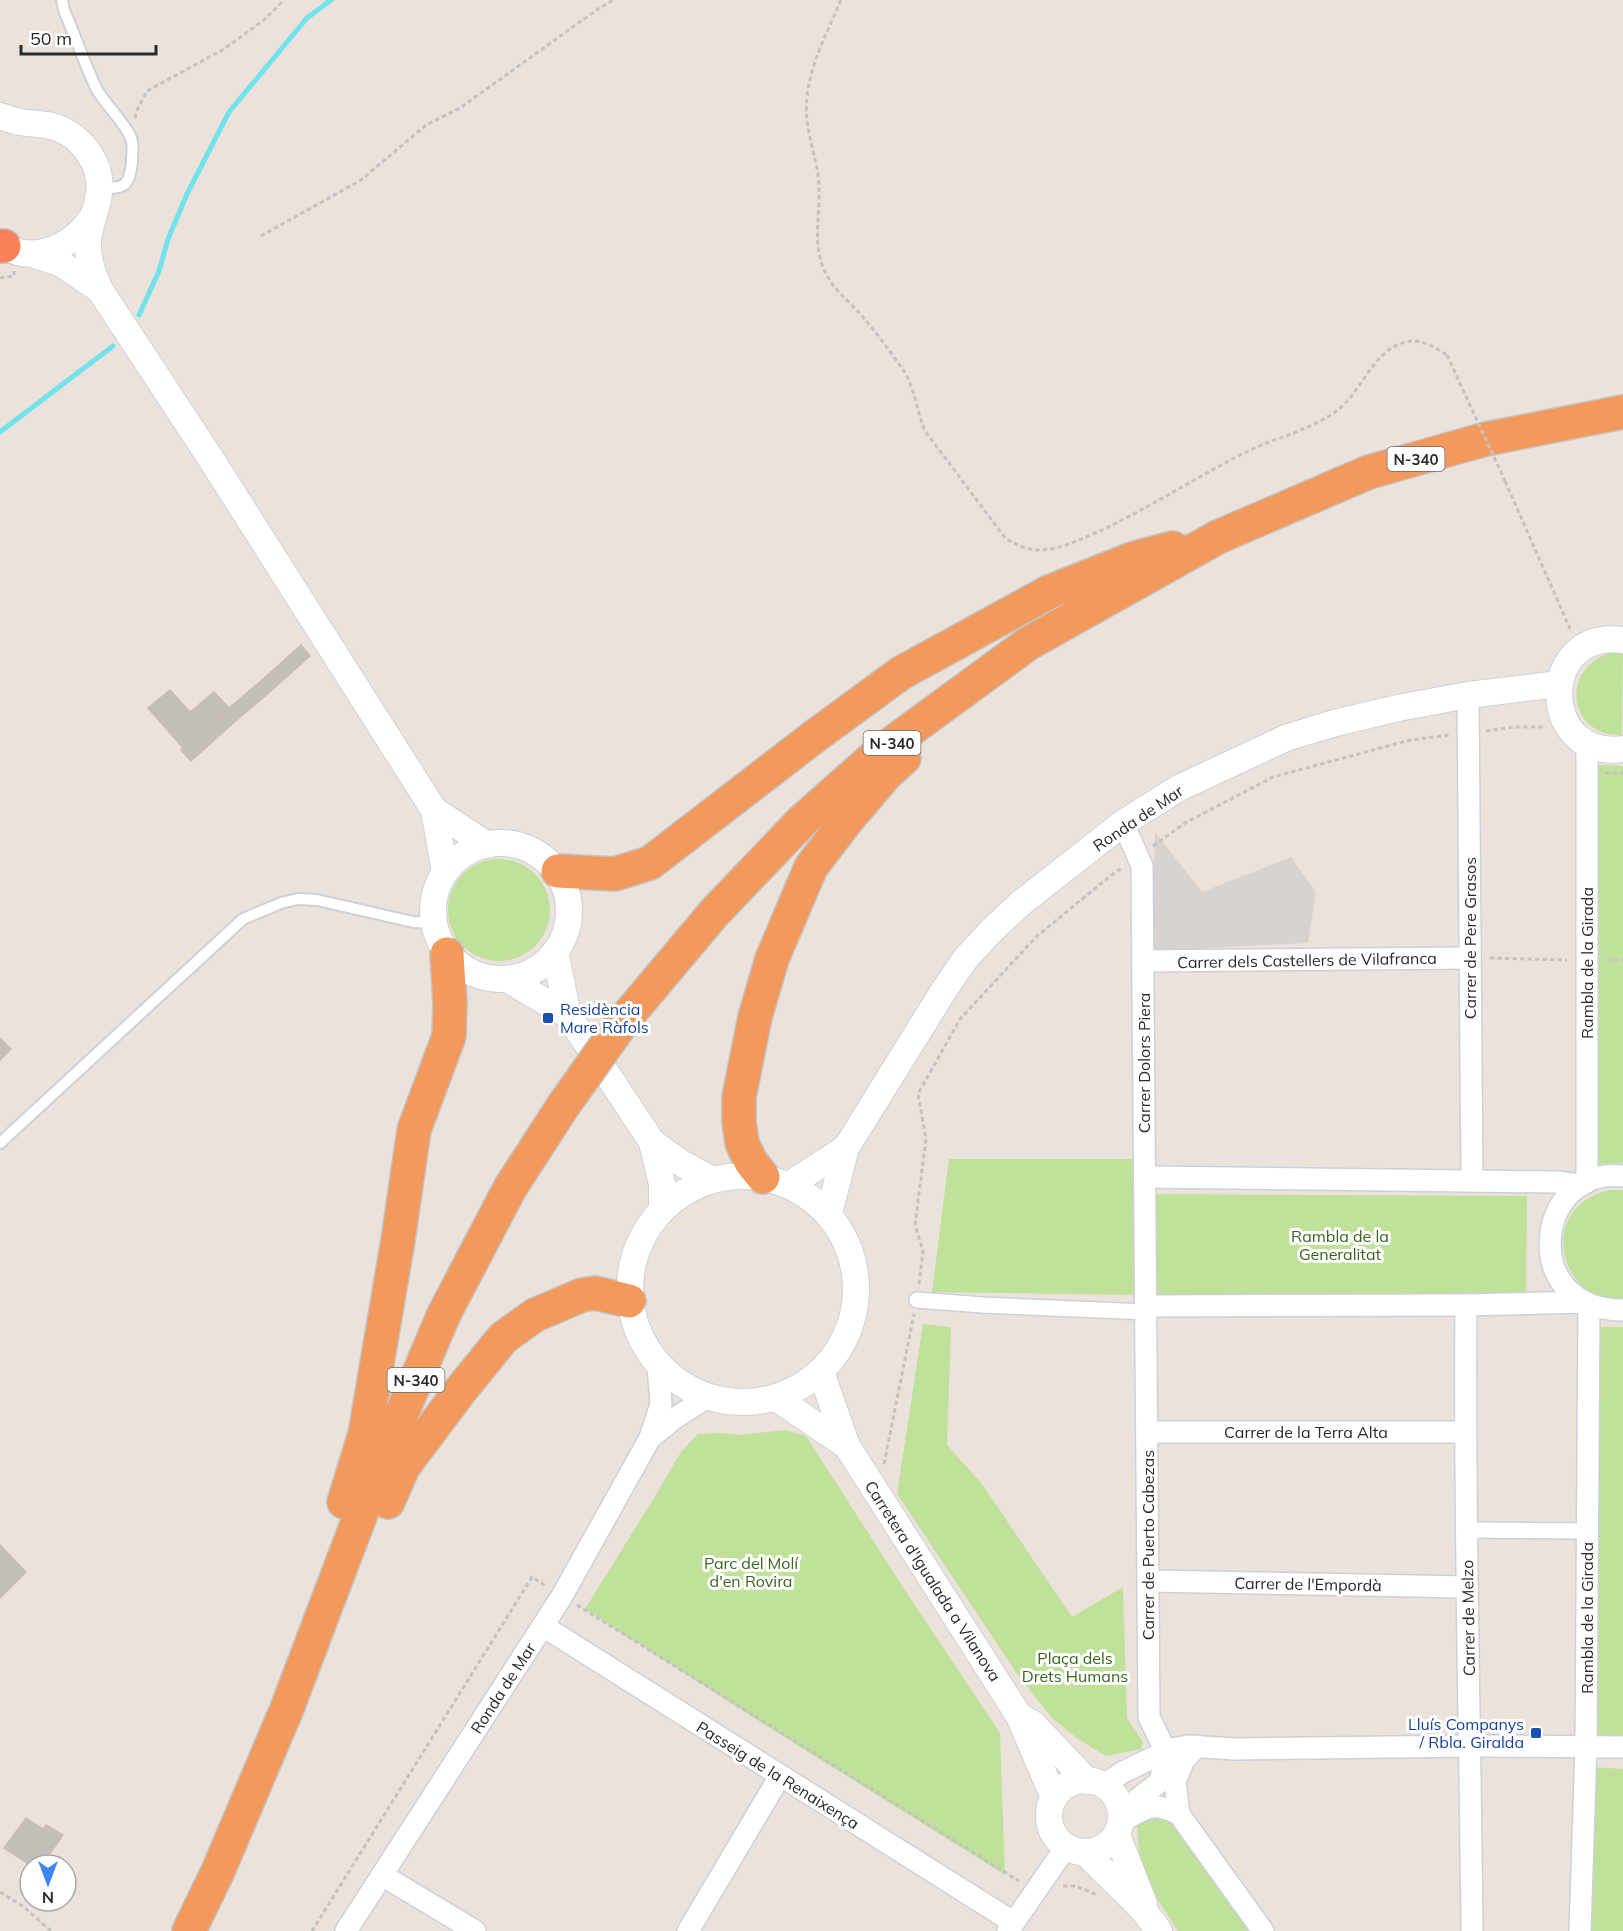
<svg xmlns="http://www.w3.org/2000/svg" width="1623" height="1931" font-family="Mulish,sans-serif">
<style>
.green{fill:#c0e19a}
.plaza{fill:#d8d3cf}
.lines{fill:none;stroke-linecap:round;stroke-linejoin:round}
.stream{stroke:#72e2eb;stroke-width:5}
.building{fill:#c4beb8;stroke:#c7beb6;stroke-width:1.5}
.service-casing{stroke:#cbd1db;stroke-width:14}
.pedestrian-casing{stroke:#cbd1db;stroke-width:18}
.minor-casing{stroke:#cbd1db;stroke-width:24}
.tertiary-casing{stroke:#cbd1db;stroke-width:28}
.trunk-casing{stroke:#c3c3c3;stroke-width:36}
.motorway-casing{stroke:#c3c3c3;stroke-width:36}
.path{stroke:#c3c3c3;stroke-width:3;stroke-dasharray:4.5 3;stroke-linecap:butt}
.service{stroke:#fff;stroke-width:10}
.pedestrian{stroke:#fff;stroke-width:15}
.minor{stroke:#fff;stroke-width:21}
.tertiary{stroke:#fff;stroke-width:26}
.trunk{stroke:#f4995c;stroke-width:33}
.motorway{stroke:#fa8059;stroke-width:33}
.trunk-bridge-casing{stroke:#c3c3c3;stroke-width:36;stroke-linecap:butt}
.path-bridge{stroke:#c3c3c3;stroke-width:3;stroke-dasharray:4.5 3;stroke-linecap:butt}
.trunk-bridge{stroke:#f4995c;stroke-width:33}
.transit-dot{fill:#1a4fb4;stroke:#fff;stroke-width:2}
.labels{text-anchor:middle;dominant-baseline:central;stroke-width:6;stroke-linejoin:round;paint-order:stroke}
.shield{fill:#fff;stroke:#6a6a6a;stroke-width:1.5}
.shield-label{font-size:15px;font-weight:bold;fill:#2a2a2a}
.street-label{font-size:16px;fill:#2a2a2a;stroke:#fff}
.transit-label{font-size:16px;fill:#164399;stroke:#fff;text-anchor:start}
.park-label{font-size:16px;fill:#39651c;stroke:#fff}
</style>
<rect width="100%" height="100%" fill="#ece2dc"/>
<g class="green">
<path d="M1609,653h14l-1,82c-52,2 -64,-63 -13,-82z"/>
<path d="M1599,765l24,1v397l-26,1z"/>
<circle cx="499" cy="910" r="51"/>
<path d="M949,1159h189l3,136 -209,-3z"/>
<path d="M1608,1190h15v108c-50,9 -80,-60 -44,-93 9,-8 18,-11 29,-15z"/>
<path d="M1153,1194l374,2 -1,100 -372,-2z"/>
<path d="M923,1324l28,3 -4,118 35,39 90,133 51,-30 4,131 16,24 -2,7 -35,7 -28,-17 -27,-22 -31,-39 -123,-184z"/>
<path d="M1596,1327h27v410l-30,-1z"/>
<path d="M785,1430l21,6 102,159 92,138 5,142 -240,-150 -180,-116 72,-116 24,-41 17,-18 22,-1 20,2z"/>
<path d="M1593,1767l30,2v162h-34z"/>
<path d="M1156,1811l25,12 73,108h-76l-38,-59 -3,-49z"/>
</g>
<path class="plaza" d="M1155,832l47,60 89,-35 25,35 -8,51 -156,8z"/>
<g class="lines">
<g class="stream">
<path d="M139,315l20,-44 9,-32 19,-45 42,-82 78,-94 24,-18"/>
<path d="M0,432l113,-86"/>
</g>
</g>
<g class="building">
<path d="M301,645l9,11 -39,35 -9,-11z"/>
<path d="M262,680l9,11 -33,28 -9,-11z"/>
<path d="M170,690l20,22 24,-20 15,16 -46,40 -35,-40z"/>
<path d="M229,708l9,11 -47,42 -10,-11z"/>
<path d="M0,1038l11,11 -11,11z"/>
<path d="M0,1545l26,27 -26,26z"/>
<path d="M26,1818l17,11 3,-4 17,10 -21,30h-12l-26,-17z"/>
</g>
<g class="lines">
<defs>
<g id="service">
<path d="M62,0l2,10c11,26 20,52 32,78 9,17 28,33 35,50 3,7 1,16 1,23 -2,25 -8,29 -32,26"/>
<path d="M0,1143l243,-224 38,-16 16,-4 20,1 96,22 21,1"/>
</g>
<g id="pedestrian">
<path d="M917,1300l66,5 163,7"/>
<path d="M1466,1530l122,1"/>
</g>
<g id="minor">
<path d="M1468,695l4,486"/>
<path d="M1587,744v438"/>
<path d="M1123,823l19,43 7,851 13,27 1,19 -2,18"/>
<path d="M1143,961l327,-3"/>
<path d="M1623,1176c-89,-10 -105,135 0,134"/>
<path d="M1145,1177l411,5 26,3"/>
<path d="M1466,1305c-2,209 4,417 6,626"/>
<path d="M1146,1306l320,-1 119,-3"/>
<path d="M1147,1432h317"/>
<path d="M650,1438l25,-20 33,-21"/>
<path d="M1148,1581l319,6"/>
<path d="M543,1626l470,296"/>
<path d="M1197,1746l-13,14 -9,21 4,33 84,117"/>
<path d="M1104,1785l19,-13 48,-23 17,-3 47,3 236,-3 152,1"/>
<path d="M1121,1812l40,-31 10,-6"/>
<path d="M1127,1818c23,-12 27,-16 52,-4"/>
<path d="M382,1875l93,56"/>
<path d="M346,1931l216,-335 88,-158 11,-34 -3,-39"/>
<path d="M688,1931l92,-155"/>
<path d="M1008,1931l58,-84"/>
<path d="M1580,1931l6,-185 3,-442"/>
</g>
<g id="tertiary">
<path d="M0,116c9,3 17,6 27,7 10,1 21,1 31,5 25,10 45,37 41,65 -2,17 -10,32 -11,49 -1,17 5,33 12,48l111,169 223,351 11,62"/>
<path d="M0,244c34,22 71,3 92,-26"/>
<path d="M32,254l28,9 40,27"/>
<path d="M1623,640c-86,-12 -84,121 0,109"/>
<path d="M434,810l53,35"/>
<circle cx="501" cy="911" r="68"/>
<path d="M555,952l13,63 84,127 10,42v25"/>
<path d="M507,979l61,36"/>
<path d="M652,1142l29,21 29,16"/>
<circle cx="743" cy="1289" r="113"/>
<path d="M789,1185l57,-37"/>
<path d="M830,1209l16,-61 98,-158 22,-32 25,-27 30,-28 102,-80 56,-35 107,-50 49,-15 63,-15 70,-13 91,-11"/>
<path d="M822,1375l25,71 172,270 35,82"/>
<path d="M776,1398l71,48"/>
<path d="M1022,1718l11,6 54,57"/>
<circle cx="1085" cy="1816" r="36"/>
<path d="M1117,1835l27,69"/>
<path d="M1086,1853c24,26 53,48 73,78"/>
</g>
<g id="trunk">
<path d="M558,871l57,3 35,-11 165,-127 86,-63 148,-81 83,-33 41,-11"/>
<path d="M624,1020l90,-107 88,-92 78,-69 149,-109 189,-106 151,-65 117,-33 137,-27"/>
<path d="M763,1177l-12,-15 -9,-19 -3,-21v-25l16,-80 17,-58 39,-92 36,-47 39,-46 18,-16"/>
<path d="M344,1502l21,-68 33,-194 16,-110 35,-94 1,-32 -3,-50"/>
<path d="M388,1502l15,-35 57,-76 43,-53 32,-23 47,-20 13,-2 34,8"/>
<path d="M189,1931l29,-60 68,-160 90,-237 68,-160 66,-126 53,-82"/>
</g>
<path id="motorway" d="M0,246h4"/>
</defs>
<use href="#service" class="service-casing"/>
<use href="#pedestrian" class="pedestrian-casing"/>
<use href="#minor" class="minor-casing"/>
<use href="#tertiary" class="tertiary-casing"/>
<use href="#trunk" class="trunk-casing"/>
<use href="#motorway" class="motorway-casing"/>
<g class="path">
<path d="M841,0c-17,40 -41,82 -33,126 3,22 11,41 11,63 1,25 -6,53 4,78 7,20 26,34 39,49 15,17 29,37 42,55 11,17 13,41 21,60l81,108c10,5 18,10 30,11 23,1 48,-12 68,-21 48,-23 93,-52 140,-76 30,-15 64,-22 91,-41 27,-19 37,-61 70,-70 15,-4 30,5 42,13"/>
<path d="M135,118l2,-8 10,-19 77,-42 40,-29 20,-20"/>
<path d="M261,236l100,-56 65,-55 34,-17 138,-99 15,-9"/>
<path d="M0,278l14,-2v-5"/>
<path d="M1505,481l66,150"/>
<path d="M1486,731l28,-4h32"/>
<path d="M1605,773h18"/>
<path d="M1153,846l32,-23 88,-46 137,-37 40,-5"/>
<path d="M1490,958l77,2"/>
<path d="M1607,960h16"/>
<path d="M919,1284l4,-33 -8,-26 11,-86 -8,-45 42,-75 76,-82 73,-60 14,-10"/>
<path d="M884,1464l30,-150"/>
<path d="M577,1605l442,276"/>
<path d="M1063,1886h13l21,9"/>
<path d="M0,1892l24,15 27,24"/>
<path d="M312,1931l220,-354 14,9"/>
</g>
<use href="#service" class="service"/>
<use href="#pedestrian" class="pedestrian"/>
<use href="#minor" class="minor"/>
<use href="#tertiary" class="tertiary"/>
<use href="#trunk" class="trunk"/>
<use href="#motorway" class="motorway"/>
<defs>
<path id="trunk-bridge" d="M563,1106l61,-86"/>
</defs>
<use href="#trunk-bridge" class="trunk-bridge-casing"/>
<path class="path-bridge" d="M1447,355l58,126"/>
<use href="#trunk-bridge" class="trunk-bridge"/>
</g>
<g class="transit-dot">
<rect x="542" y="1012" width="12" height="12" rx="3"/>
<rect x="1530" y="1727" width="12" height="12" rx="3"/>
</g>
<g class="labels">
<g class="shield">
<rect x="1387.5" y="447" width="57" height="24" rx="4.5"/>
<rect x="863.5" y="731" width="57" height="24" rx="4.5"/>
<rect x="387.5" y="1368" width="57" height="24" rx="4.5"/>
</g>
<g class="shield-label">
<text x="1416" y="459">N-340</text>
<text x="892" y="743">N-340</text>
<text x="416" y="1380">N-340</text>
</g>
<g class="street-label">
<text transform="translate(1138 818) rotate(-34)">Ronda de Mar</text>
<text transform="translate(1470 938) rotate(-90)">Carrer de Pere Grasos</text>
<text transform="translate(1307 960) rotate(-1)">Carrer dels Castellers de Vilafranca</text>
<text transform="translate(1587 963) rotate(-90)">Rambla de la Girada</text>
<text transform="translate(1144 1063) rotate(-90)">Carrer Dolors Piera</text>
<text x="1306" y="1432">Carrer de la Terra Alta</text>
<text transform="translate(1148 1545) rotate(-90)">Carrer de Puerto Cabezas</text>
<text transform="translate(933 1581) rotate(57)">Carretera d'Igualada a Vilanova</text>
<text transform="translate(1308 1584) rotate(1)">Carrer de l'Empordà</text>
<text transform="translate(1468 1618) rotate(-91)">Carrer de Melzo</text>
<text transform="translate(1587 1618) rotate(-90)">Rambla de la Girada</text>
<text transform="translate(503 1688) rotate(-57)">Ronda de Mar</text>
<text transform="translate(778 1775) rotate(32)">Passeig de la Renaixença</text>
</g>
<g class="transit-label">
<text x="560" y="1009">Residència<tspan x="560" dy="18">Mare Ràfols</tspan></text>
<text x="1524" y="1724" text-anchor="end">Lluís Companys<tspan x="1524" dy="18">/ Rbla. Giralda</tspan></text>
</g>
<g class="park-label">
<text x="1340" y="1236">Rambla de la<tspan x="1340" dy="18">Generalitat</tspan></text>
<text x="751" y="1563">Parc del Molí<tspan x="751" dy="18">d'en Rovira</tspan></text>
<text x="1075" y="1658">Plaça dels<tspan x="1075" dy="18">Drets Humans</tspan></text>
</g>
</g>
<g transform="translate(48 1883) rotate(180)"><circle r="28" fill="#ffffff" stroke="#aaaaaa" stroke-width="1.5"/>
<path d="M0-4.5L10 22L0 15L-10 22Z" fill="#4084f5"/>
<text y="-9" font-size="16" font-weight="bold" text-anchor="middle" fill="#2a2a2a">N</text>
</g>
<path d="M21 45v9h135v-9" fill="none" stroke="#2a2a2a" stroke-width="3"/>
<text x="30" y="45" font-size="18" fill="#2a2a2a" stroke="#ffffff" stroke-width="4.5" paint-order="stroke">50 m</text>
</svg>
